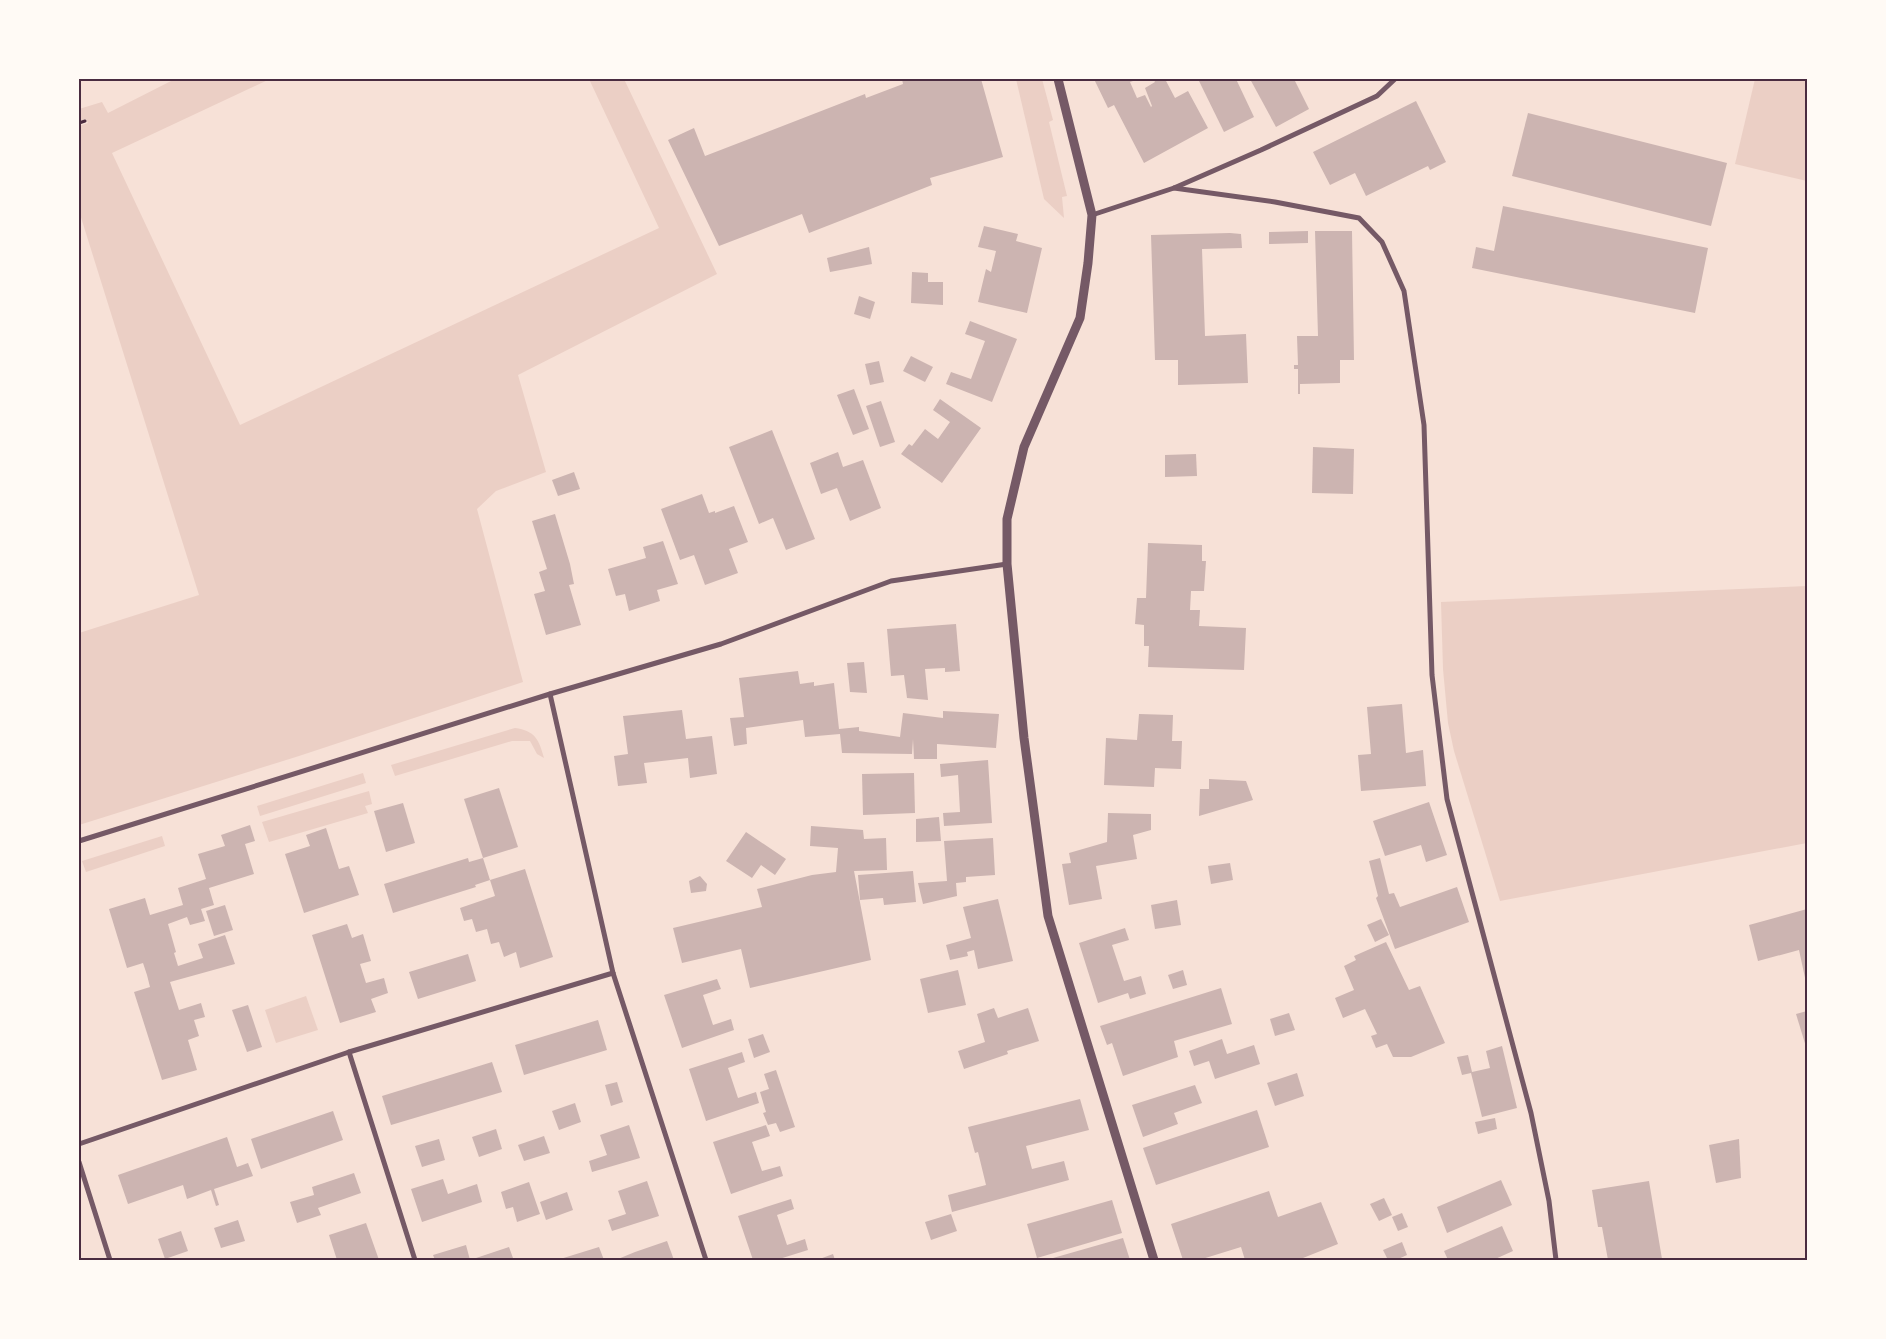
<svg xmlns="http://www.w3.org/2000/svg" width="1886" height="1339" font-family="'Open Sans',sans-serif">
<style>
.green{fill:#ebcfc5}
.building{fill:#ccb4b1}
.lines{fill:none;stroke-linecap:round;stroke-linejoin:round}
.path{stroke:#4a2c40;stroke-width:3}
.minor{stroke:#755966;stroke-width:5}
.tertiary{stroke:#755966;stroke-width:9}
.neatline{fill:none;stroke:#4a2c40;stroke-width:2}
</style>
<rect width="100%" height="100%" fill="#f7e1d7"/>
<g class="green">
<path d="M175,79h95l-158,74 128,272 419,-197 -70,-149h35l93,195 -199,101 28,97 -50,19 -19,18 46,173 -224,74 -220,69v-192l120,-38 -120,-384v-85l9,-3 -2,-4 -7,2v-12l23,-7 6,11z"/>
<path d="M1016,79h26l11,41 -4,2 18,74 -5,1 2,21 -20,-19z"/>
<path d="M1755,79h52v102l-72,-17z"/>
<path d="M1807,586v257l-307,58 -46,-150 -6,-28 -5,-54 -2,-67z"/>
<path d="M515,728c20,3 24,11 29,30l-7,-4 -7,-13h-18l-117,35 -4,-11z"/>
<path d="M363,773l3,10 -106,33 -3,-10z"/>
<path d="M369,791l3,13 -7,2 3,7 -99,29 -7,-20z"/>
<path d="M162,836l3,10 -79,26 -4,-11z"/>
<path d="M306,996l12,34 -42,13 -11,-33z"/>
</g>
<g class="building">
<path d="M902,79h79l22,78 -73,21 2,7 -123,48 -7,-19 -83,32 -51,-106 26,-12 11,28 160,-62 1,4 37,-14z"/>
<path d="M1094,79h38l1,2 -3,1 7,16 8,-3 6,12 1,-1 -7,-18 10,-6 -1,-2 3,-1h8l10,19 13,-7 20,37 -64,35 -30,-58 -6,3z"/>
<path d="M1205,79h31l18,38 -30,15 -25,-51z"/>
<path d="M1250,79h44l15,30 -33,18z"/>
<path d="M1416,101l30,61 -16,8 -2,-4 -62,30 -11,-23 -25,12 -17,-33z"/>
<path d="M1528,113l199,50 -16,63 -199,-50z"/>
<path d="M1503,206l205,42 -13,65 -223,-45 4,-21 18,4z"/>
<path d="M984,226l34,8 -2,7 26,7 -15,65 -49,-11 8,-33 5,3 5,-21 -18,-4z"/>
<path d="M1308,231v12l-39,1v-12z"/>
<path d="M1315,231h37l2,129h-14v23l-40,1v10h-2v-25h-4v-4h4l-1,-29h21z"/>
<path d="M1230,233l11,1 1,14 -40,1 3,87 41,-2 2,49 -70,2v-25h-23l-4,-125z"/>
<path d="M869,247l3,17 -42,8 -3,-14z"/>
<path d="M912,272l16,1v9h15v23l-32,-2z"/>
<path d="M859,296l16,6 -5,17 -16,-5z"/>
<path d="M970,321l47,18 -25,63 -46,-18 5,-12 20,7 14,-38 -20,-7z"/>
<path d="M911,356l22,11 -8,15 -22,-11z"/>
<path d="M879,361l5,21 -14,3 -5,-21z"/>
<path d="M854,389l15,40 -16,6 -16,-40z"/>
<path d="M940,399l41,29 -39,55 -41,-29 8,-10 3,2 13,-17 13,10 12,-17 -17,-12z"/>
<path d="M881,401l14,41 -15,5 -14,-41z"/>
<path d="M772,430l43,109 -29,11 -13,-32 -14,6 -30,-77z"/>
<path d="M1313,447l41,2 -1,45 -41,-1z"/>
<path d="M838,452l5,15 20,-7 18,48 -31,13 -13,-33 -16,6 -11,-31z"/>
<path d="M1196,454l1,22 -32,1v-22z"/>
<path d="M574,472l6,17 -22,7 -6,-16z"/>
<path d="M702,494l7,19 6,-2v2l19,-7 14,36 -19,7 9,24 -33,12 -11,-30 -14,5 -19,-51z"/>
<path d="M555,514l15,50 4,20 -5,1 12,40 -35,10 -12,-41 11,-3 -6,-19 8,-3 -15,-48z"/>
<path d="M663,541l15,43 -21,6 3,11 -31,10 -4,-17 -9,2 -8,-27 38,-11 -3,-11z"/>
<path d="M1148,543l54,2v16h4l-2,30h-13l-1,19h10l-1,16 47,2 -2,42 -96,-3 1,-21h-5v-21l-9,-1 2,-26h9z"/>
<path d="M956,624l4,47 -15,1v-4l-20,1 3,31 -21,-2 -3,-23 -13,1 -4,-47z"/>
<path d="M864,662l3,31 -17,-1 -3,-29z"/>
<path d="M798,671l2,13 14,-2v4l20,-3 5,46 20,-2v4l41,6 3,-24 40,5v-7l56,3 -3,34 -59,-4v15h-23l-1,-20 -1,15 -70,-1 -2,-19 -35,3 -2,-17 -57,8 1,16 -13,2 -4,-28 14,-1 -5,-39z"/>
<path d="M1402,704l4,49 17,-3 3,36 -65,5 -3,-36 13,-1 -4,-47z"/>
<path d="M682,710l4,29 26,-3 5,38 -27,4 -2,-20 -44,5 3,20 -29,3 -4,-30 14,-2 -5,-38z"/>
<path d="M1139,714l34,1 -1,26h10l-1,28 -26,-1 -1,19 -50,-2 2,-47 31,2z"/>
<path d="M988,760l4,63 -48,3 -1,-13 17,-1 -2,-37 -17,2 -1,-13z"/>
<path d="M914,773l1,40 -52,2 -1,-41z"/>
<path d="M1209,779l37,2 7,19 -54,16 1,-27h9z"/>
<path d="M499,788l19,59 -35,11 -19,-59z"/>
<path d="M1429,802l18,53 -21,7 -5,-17 -36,11 -12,-35z"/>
<path d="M403,803l12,40 -29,9 -12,-41z"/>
<path d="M1108,813l43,1v16l-18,5 4,24 -41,7 6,33 -33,6 -7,-41 9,-1 -2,-10 38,-11z"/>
<path d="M939,817l2,24 -25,1v-23z"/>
<path d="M250,825l5,16 -10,3 9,30 -45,14 5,17 -13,4 4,12 -15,4 -3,-8 -19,7 8,28 -2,1 4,13 25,-8 -5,-14 27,-9 10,29 -65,18 9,28 22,-7 4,14 -11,3 5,16 -11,4 9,30 -35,10 -28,-88 16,-5 -3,-12 -4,-12 -16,5 -18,-59 36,-11 5,17 33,-10 -5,-17 28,-9 -8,-25 27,-8 -4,-11z"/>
<path d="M811,826l52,4 1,9 22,-1 1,32 -33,1 17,89 -121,28 -9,-39 -59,14 -9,-35 89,-21 -5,-18 55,-14 24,-3 2,-24 -28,-2z"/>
<path d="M326,828l13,41 10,-3 10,29 -55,18 -19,-59 25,-8 -4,-11z"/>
<path d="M746,832l40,27 -11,16 -14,-10 -9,13 -26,-17z"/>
<path d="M993,838l2,37 -29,2v5l-10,1 1,13 -34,8 -5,-21 29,-2 -3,-40z"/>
<path d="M468,858l1,4 14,-4 7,22 35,-11 28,88 -33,11 -4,-16 -12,5 -5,-15 -8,2 -4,-15 -11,3 -4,-13 -8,2 -4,-13 35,-12 -5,-16 -15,5 1,2 -83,26 -9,-29z"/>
<path d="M1380,858l9,36 5,-1 6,14 57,-20 12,35 -74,27 -19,-51 2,-2 -9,-35z"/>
<path d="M1230,863l3,17 -22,4 -3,-18z"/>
<path d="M913,871l3,31 -32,3 -1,-7 -23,2 -2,-25z"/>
<path d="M700,876l7,8 -1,7 -15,2 -2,-12z"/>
<path d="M998,899l15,62 -35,8 -4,-19 -7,2 1,4 -18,4 -4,-15 25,-7 -8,-31z"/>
<path d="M1177,900l4,25 -26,4 -4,-24z"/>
<path d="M225,905l8,25 -19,6 -8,-25z"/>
<path d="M1807,909v78l-8,-37 -41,11 -9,-36z"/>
<path d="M1381,919l8,16 -14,7 -8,-17z"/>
<path d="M347,924l5,14 11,-4 8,27 -11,3 6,19 18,-5 4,15 -17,6 5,13 -36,11 -28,-88z"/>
<path d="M1125,928l4,12 -17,5 12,36 17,-5 5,18 -16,5 -2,-6 -30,10 -19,-60z"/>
<path d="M1386,942l23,48 11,-4 25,57 -34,14h-18l-6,-13 -11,4 -5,-12 6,-2 -12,-25 -22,9 -8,-20 19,-8 -10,-24 12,-6 -2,-4z"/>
<path d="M468,954l8,27 -58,18 -9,-27z"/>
<path d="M958,970l8,35 -38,8 -8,-34z"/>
<path d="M1183,970l4,15 -14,4 -5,-14z"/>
<path d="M717,979l4,10 -18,6 10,30 18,-6 3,11 -52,18 -18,-53z"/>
<path d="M1221,988l11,36 -58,17 4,16 -55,19 -11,-33 -5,2 -7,-19z"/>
<path d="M248,1005l14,42 -15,5 -15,-42z"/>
<path d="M994,1008l4,10 30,-10 11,33 -32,10 1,3 -44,15 -6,-18 27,-9 -8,-28z"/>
<path d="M1807,1011v39l-11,-36z"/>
<path d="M1289,1013l6,17 -20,6 -5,-17z"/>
<path d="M598,1020l9,30 -83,25 -9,-30z"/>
<path d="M763,1034l7,18 -16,6 -6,-19z"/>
<path d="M1222,1039l5,15 27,-9 6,19 -45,15 -6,-18 -15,5 -5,-15z"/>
<path d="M1502,1046l15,62 -35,9 -11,-44 -9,2 -5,-18 11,-2 4,17 18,-4 -4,-17z"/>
<path d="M742,1052l3,10 -17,6 10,30 18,-6 3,11 -53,18 -17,-52z"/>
<path d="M492,1062l10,30 -111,33 -9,-29z"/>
<path d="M776,1070l19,57 -15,5 -4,-9 -8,2 -5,-12 3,-1 -6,-20 9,-3 -5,-15z"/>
<path d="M1297,1073l7,23 -29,10 -8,-23z"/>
<path d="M617,1082l6,20 -12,4 -6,-21z"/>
<path d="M1195,1085l7,18 -28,10 4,11 -35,13 -11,-32z"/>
<path d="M1080,1099l9,31 -63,16 6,23 32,-8 5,19 -117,32 -4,-17 38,-10 -8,-33 -3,1 -7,-26z"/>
<path d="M575,1103l6,19 -22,8 -7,-19z"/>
<path d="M1257,1110l12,37 -113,38 -13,-37z"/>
<path d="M333,1111l10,29 -82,29 -10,-30z"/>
<path d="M1495,1118l2,11 -19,5 -3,-12z"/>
<path d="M629,1125l11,33 -48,14 -3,-11 18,-6 -7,-20z"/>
<path d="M766,1125l4,11 -18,6 10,29 18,-5 3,10 -52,18 -18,-52z"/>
<path d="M496,1129l6,20 -23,8 -7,-20z"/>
<path d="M544,1136l6,17 -26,8 -6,-16z"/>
<path d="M227,1137l10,30 11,-4 5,13 -39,13 5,16 -3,1 -5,-16 -24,9 -4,-14 -55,19 -10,-29z"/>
<path d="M439,1139l6,21 -23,7 -7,-21z"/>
<path d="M1739,1139l2,39 -25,5 -7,-38z"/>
<path d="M354,1173l7,20 -43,15 3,7 -24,8 -7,-21 24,-7 -2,-8z"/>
<path d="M443,1179l5,15 29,-10 5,18 -60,20 -11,-33z"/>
<path d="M1501,1180l11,25 -65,28 -10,-26z"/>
<path d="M647,1181l12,35 -47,15 -4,-11 18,-6 -8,-23z"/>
<path d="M1649,1181l13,78 -54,1 -6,-33h-4l-6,-37z"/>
<path d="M529,1182l11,32 -23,8 -4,-15 -7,2 -5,-17z"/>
<path d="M1269,1191l9,26 43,-15 17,42 -40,16h-53l-4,-13 -42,13h-16l-12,-36z"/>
<path d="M567,1192l6,18 -27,10 -6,-18z"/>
<path d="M1384,1198l8,17 -13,6 -9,-17z"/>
<path d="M791,1199l3,10 -17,6 10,30 18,-6 3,11 -32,10h-23l-15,-44z"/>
<path d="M1112,1200l10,33 -85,25 -10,-34z"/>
<path d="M1402,1213l6,14 -10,4 -6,-14z"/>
<path d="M951,1214l6,17 -26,9 -6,-18z"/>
<path d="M238,1220l7,21 -24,7 -7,-20z"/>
<path d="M366,1223l13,37h-42l-8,-25z"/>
<path d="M1502,1226l11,25 -20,9h-45l-4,-9z"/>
<path d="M181,1231l7,20 -23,8 -7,-20z"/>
<path d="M1123,1238l7,22h-84z"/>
<path d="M667,1241l7,19h-55l-1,-1 17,-7z"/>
<path d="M1402,1242l5,13 -11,5h-8l-5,-10z"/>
<path d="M466,1245l4,15 39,-13 4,11 -8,2h-70l-2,-5z"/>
<path d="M599,1247l5,13h-47z"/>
<path d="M833,1254l2,6h-18z"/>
</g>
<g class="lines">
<path class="path" d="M79,123l6,-2"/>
<g class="minor">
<path d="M1174,188l101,14 84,16 23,24 22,49 20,134 8,250 15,124 84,314 18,88 7,59"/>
<path d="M1092,215l82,-27 87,-38 116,-54 18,-17"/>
<path d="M550,694l63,279 93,287"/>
<path d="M79,841l471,-147 171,-50 170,-63 116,-17"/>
<path d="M349,1052l66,208"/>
<path d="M79,1144l270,-92 264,-79"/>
<path d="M79,1162l31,98"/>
</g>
<path class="tertiary" d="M1058,79l34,136 -4,48 -8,55 -56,129 -17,72v45l17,174 24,178 106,344"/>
</g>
<rect width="1886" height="1339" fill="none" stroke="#fffaf5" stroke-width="160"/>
<rect x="80" y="80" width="1726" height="1179" class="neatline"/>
</svg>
